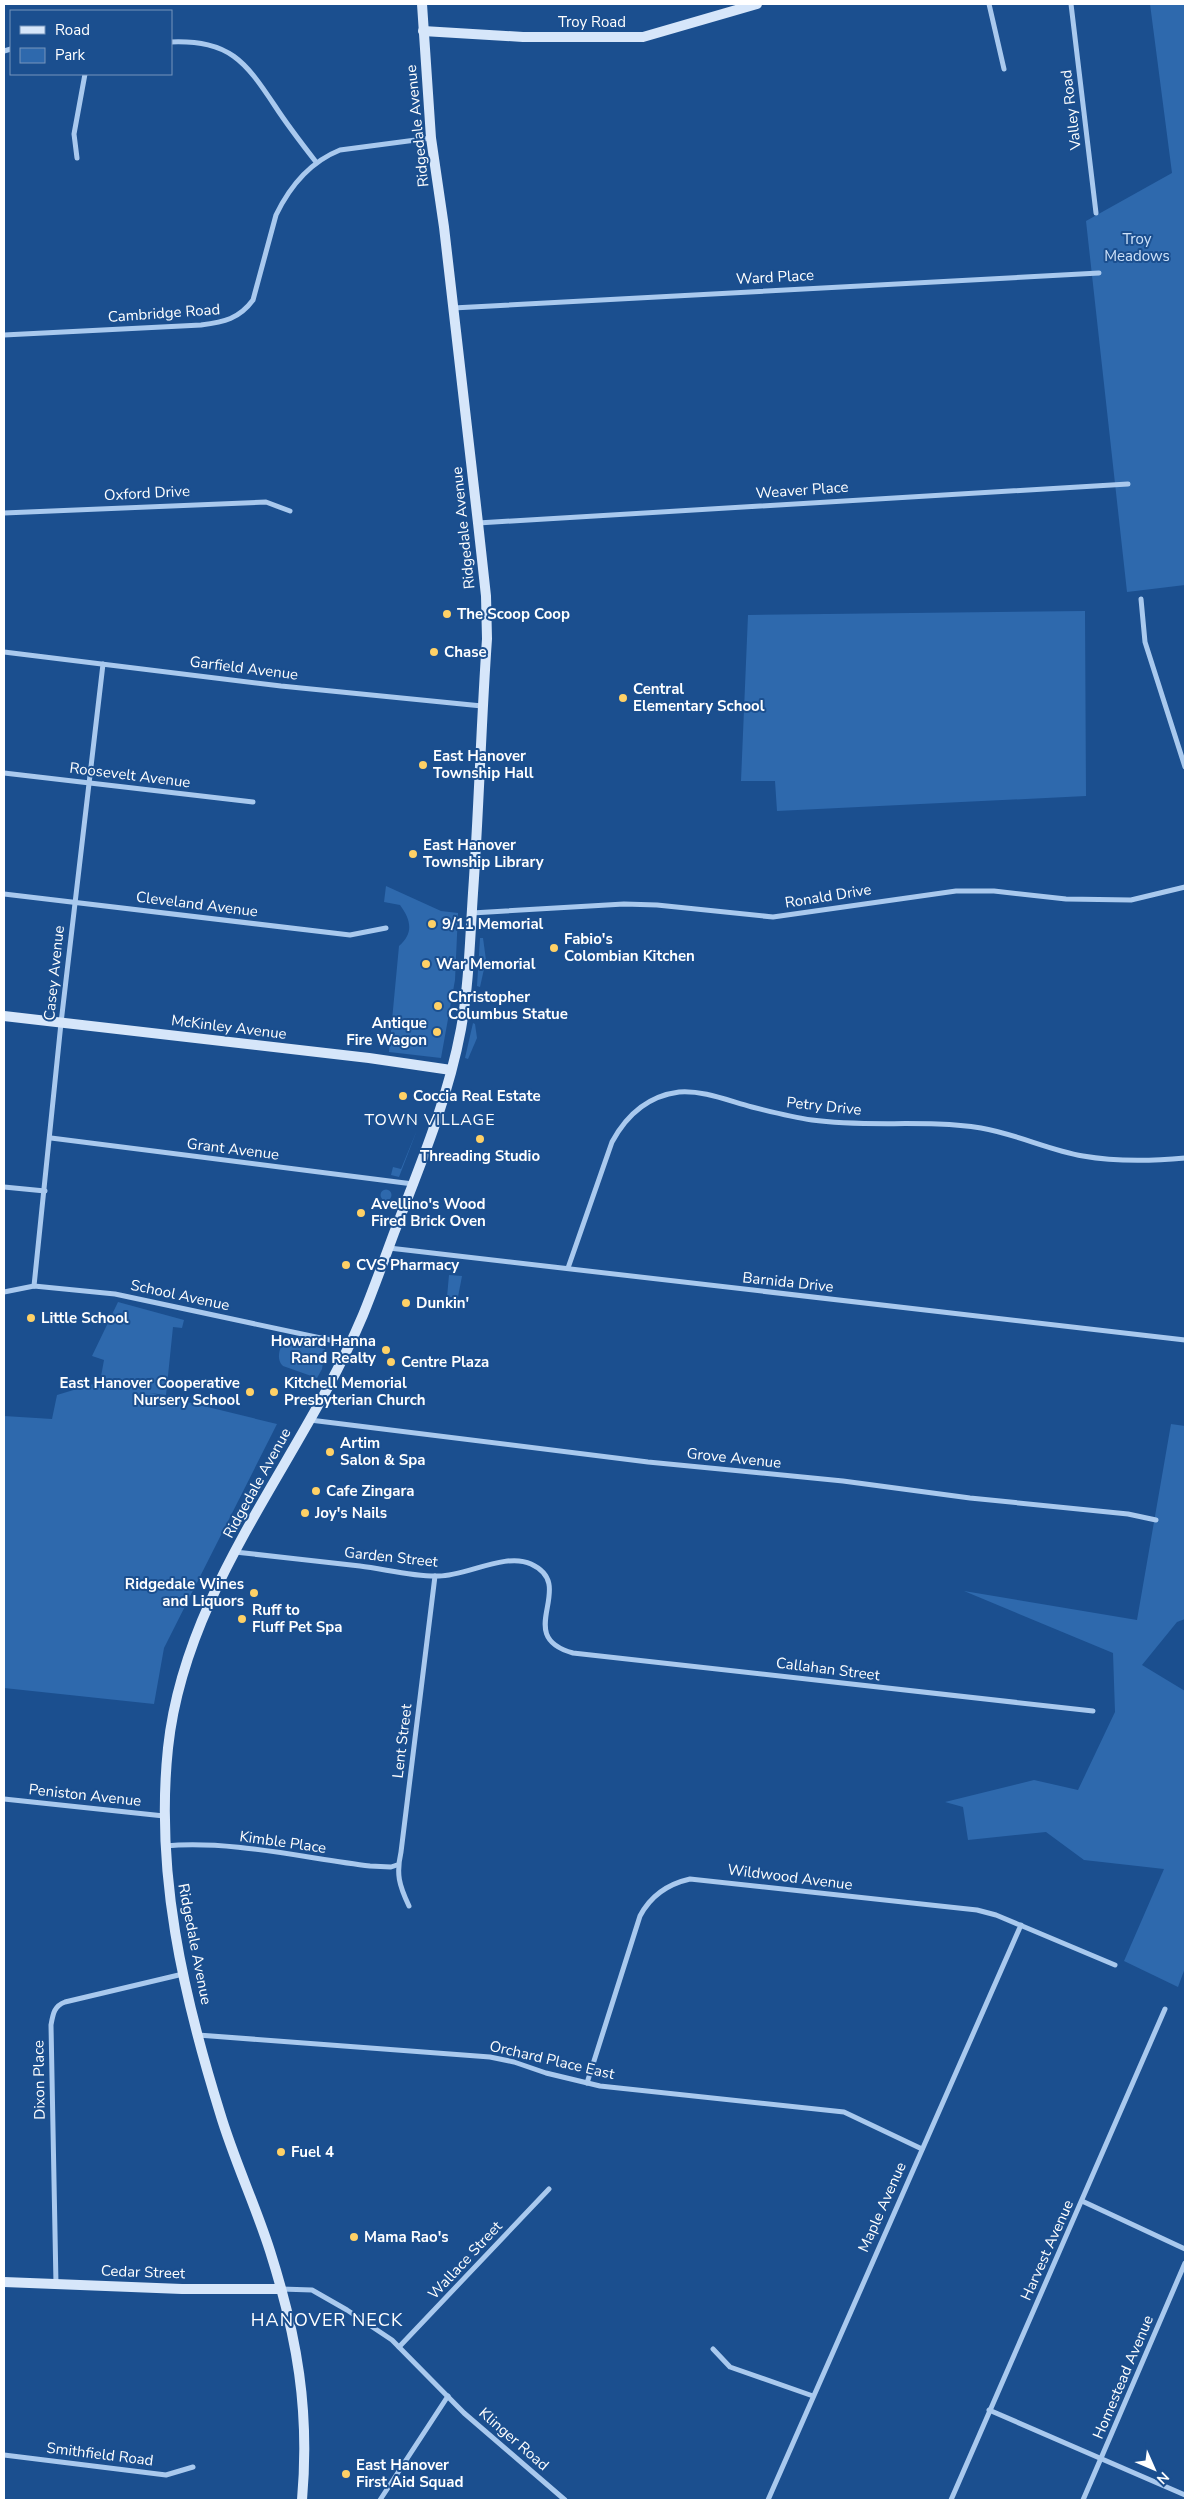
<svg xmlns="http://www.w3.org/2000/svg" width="1189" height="2504" font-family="'Nunito Sans',sans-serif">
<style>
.green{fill:#2e69ad}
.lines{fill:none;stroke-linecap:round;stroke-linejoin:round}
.street{stroke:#a9c9ee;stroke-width:5}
.secondary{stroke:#d6e6fa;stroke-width:10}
.poi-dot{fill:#ffd166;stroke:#1b4f8f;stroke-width:2}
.labels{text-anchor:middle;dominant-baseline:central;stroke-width:4;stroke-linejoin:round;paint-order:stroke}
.street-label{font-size:15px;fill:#fff;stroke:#1b4f8f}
.park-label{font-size:15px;fill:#cfe3fa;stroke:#1b4f8f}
.poi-label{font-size:15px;font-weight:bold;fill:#fff;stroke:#1b4f8f;text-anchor:start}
.neighbourhood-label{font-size:16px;letter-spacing:1px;fill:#fff;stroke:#1b4f8f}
.quarter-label{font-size:18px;letter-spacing:1px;fill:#fff;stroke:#1b4f8f}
</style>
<rect width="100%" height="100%" fill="#1b4f8f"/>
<g class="green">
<path d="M1150,4h35v581l-58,7 -41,-371 86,-48z"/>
<path d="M1085,611l1,185 -309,15 -2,-30h-34l7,-166z"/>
<path d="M386,886l55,25 17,2 -3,67 -14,78 -52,-6 10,-106c15,-13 12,-26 1,-41l-16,-3z"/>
<path d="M480,938h3l3,22 -6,27 -3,-1z"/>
<path d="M473,1023l2,1 2,14 -9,21 -3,-1z"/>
<path d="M417,1130l-18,47 -8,-2 2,-8 8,2z"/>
<circle cx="386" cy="1195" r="5.5"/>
<path d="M449,1275l13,1 -4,21h-11z"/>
<path d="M118,1302l66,18 -2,8 -9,-1 -7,68 -16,-2 127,31 -113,224 -10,56 -150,-16v-272l48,3 5,-24 43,-13 4,-22 -12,-4z"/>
<path d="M285,1340l40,9 -3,20 -5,9 -34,-12c-7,-6 -4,-19 2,-26z"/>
<path d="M1171,1424l14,2v193l-8,3 -35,43 43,26v277l-7,19 -54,-26 40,-92 -80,-9 -38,-28 -78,8 -5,-33 -18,-5 89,-22 44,10 37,-78 -2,-59 -149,-62 173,29z"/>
</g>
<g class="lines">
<g class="street">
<path d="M989,4l15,65"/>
<path d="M1071,4l25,209"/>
<path d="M171,42c59,-2 74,19 104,64 13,20 27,38 41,56"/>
<path d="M4,51l7,-2"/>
<path d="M77,158l-3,-24 11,-60"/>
<path d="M453,308l646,-35"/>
<path d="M4,335l197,-10c23,-3 38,-6 52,-25l23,-85c14,-29 34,-53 64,-65l91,-12"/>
<path d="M4,513l262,-11 24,9"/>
<path d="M478,523l650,-39"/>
<path d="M1141,599l4,43 40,125"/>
<path d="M4,652l277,34 201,20"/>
<path d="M4,773l249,29"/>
<path d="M4,894l346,41 36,-7"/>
<path d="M472,913l152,-9 33,1 116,12 183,-26h38l72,8 65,1 54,-13"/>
<path d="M51,1138l362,46"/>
<path d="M4,1187l41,4"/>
<path d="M389,1248l796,92"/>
<path d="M568,1268l44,-126c14,-26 36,-46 67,-50 24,-2 50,9 73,15 20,5 40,10 60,13 56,8 113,-1 169,8 35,6 68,22 102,28 34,6 69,5 102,2"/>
<path d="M34,1286l27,-263 42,-359"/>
<path d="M4,1292l30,-6 81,8 234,50"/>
<path d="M310,1420l338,42 195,19 127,17 158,16 28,6"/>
<path d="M235,1552c42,5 83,9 125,14 25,3 53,11 79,10 27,0 67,-24 92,-12 48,22 -20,72 42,89l520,58"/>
<path d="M4,1799l160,17"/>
<path d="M165,1846c66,-6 139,12 205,20l21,1 6,-2"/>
<path d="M409,1906c-10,-21 -13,-32 -8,-54l34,-276"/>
<path d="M198,2035l292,22 24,5 32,11 54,13 244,26 78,37"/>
<path d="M587,2083l53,-167c11,-21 28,-32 50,-37l287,31 19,5 119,50"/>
<path d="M1082,2201l103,48"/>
<path d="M56,2284l-5,-259c2,-11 3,-19 14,-23l118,-28"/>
<path d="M281,2289l31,1 35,20 45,30 72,73 101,87"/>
<path d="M399,2347l150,-158"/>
<path d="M713,2349l17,18 83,29"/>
<path d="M989,2410l196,85"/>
<path d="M4,2455l162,20 27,-8"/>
<path d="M380,2500l68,-104"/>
<path d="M768,2500l253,-575"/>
<path d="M951,2500l214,-491"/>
<path d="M1083,2500l102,-237"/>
</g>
<g class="secondary">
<path d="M423,31l100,6h120l114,-33"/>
<path d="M4,1016l365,42 82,12"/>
<path d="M4,2282l178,7h98"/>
<path d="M302,2500c8,-90 -5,-164 -32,-249 -15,-47 -36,-91 -50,-138 -37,-119 -65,-240 -52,-365 17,-161 134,-288 195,-433 11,-27 21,-55 31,-82 26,-67 54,-134 67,-204 8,-45 9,-91 12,-136 6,-85 8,-169 14,-254l-1,-43 -8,-73 -34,-296 -13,-89 -9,-134"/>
</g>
</g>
<g class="poi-dot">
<circle cx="447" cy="614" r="5"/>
<circle cx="434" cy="652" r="5"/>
<circle cx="623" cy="698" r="5"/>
<circle cx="423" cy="765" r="5"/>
<circle cx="413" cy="854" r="5"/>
<circle cx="432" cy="924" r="5"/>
<circle cx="554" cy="948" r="5"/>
<circle cx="426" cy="964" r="5"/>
<circle cx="438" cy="1006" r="5"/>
<circle cx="437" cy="1032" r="5"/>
<circle cx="403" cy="1096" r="5"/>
<circle cx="480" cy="1139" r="5"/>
<circle cx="361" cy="1213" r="5"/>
<circle cx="346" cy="1265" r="5"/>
<circle cx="406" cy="1303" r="5"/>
<circle cx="31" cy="1318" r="5"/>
<circle cx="386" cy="1350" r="5"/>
<circle cx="391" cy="1362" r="5"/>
<circle cx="250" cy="1392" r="5"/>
<circle cx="274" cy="1392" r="5"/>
<circle cx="330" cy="1452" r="5"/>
<circle cx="316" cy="1491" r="5"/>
<circle cx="305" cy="1513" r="5"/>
<circle cx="254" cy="1593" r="5"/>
<circle cx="242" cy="1619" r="5"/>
<circle cx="281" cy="2152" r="5"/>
<circle cx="354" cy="2237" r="5"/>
<circle cx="346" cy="2474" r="5"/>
</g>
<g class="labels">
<g class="street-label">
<text x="592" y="22">Troy Road</text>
<text transform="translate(1071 110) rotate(-97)">Valley Road</text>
<text transform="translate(417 126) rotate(-96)">Ridgedale Avenue</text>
<text transform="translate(775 277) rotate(-3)">Ward Place</text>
<text transform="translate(164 313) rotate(-4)">Cambridge Road</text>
<text transform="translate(802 490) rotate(-4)">Weaver Place</text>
<text transform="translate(147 493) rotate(-3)">Oxford Drive</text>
<text transform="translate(463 528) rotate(-96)">Ridgedale Avenue</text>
<text transform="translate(244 668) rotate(7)">Garfield Avenue</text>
<text transform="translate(130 775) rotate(7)">Roosevelt Avenue</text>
<text transform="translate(828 896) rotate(-9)">Ronald Drive</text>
<text transform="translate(197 904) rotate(7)">Cleveland Avenue</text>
<text transform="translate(54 973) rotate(-84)">Casey Avenue</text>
<text transform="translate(229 1027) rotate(7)">McKinley Avenue</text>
<text transform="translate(824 1106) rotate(6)">Petry Drive</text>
<text transform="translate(233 1149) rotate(7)">Grant Avenue</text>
<text transform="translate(788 1282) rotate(6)">Barnida Drive</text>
<text transform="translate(180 1295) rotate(12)">School Avenue</text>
<text transform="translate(734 1458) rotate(6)">Grove Avenue</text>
<text transform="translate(257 1483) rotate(-61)">Ridgedale Avenue</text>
<text transform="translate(391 1557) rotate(6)">Garden Street</text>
<text transform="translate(828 1669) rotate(7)">Callahan Street</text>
<text transform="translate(402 1741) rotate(-83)">Lent Street</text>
<text transform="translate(85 1795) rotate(6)">Peniston Avenue</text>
<text transform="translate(283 1842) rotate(8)">Kimble Place</text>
<text transform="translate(790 1877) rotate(7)">Wildwood Avenue</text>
<text transform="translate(195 1944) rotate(79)">Ridgedale Avenue</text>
<text transform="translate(552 2060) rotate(13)">Orchard Place East</text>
<text transform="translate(39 2080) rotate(-91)">Dixon Place</text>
<text transform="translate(882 2207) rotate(-66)">Maple Avenue</text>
<text transform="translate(1047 2250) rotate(-66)">Harvest Avenue</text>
<text transform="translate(465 2260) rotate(-47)">Wallace Street</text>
<text transform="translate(143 2272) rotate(2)">Cedar Street</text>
<text transform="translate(1123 2377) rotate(-67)">Homestead Avenue</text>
<text transform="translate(514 2439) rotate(41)">Klinger Road</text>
<text transform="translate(100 2454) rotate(7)">Smithfield Road</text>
</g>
<g class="park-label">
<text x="1137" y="239">Troy<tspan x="1137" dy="17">Meadows</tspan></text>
</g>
<g class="poi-label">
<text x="457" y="614">The Scoop Coop</text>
<text x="444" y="652">Chase</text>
<text x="633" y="689">Central<tspan x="633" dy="17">Elementary School</tspan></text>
<text x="433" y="756">East Hanover<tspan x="433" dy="17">Township Hall</tspan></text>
<text x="423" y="845">East Hanover<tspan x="423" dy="17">Township Library</tspan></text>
<text x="442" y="924">9/11 Memorial</text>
<text x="564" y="939">Fabio's<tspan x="564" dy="17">Colombian Kitchen</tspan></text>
<text x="436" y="964">War Memorial</text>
<text x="448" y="997">Christopher<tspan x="448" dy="17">Columbus Statue</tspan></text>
<text x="427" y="1023" text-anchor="end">Antique<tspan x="427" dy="17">Fire Wagon</tspan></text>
<text x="413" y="1096">Coccia Real Estate</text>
<text x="480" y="1156" text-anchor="middle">Threading Studio</text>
<text x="371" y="1204">Avellino's Wood<tspan x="371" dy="17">Fired Brick Oven</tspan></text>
<text x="356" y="1265">CVS Pharmacy</text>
<text x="416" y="1303">Dunkin'</text>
<text x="41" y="1318">Little School</text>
<text x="376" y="1341" text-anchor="end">Howard Hanna<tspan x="376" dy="17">Rand Realty</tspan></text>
<text x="401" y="1362">Centre Plaza</text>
<text x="240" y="1383" text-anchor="end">East Hanover Cooperative<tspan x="240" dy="17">Nursery School</tspan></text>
<text x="284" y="1383">Kitchell Memorial<tspan x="284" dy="17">Presbyterian Church</tspan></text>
<text x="340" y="1443">Artim<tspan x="340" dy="17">Salon &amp; Spa</tspan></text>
<text x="326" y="1491">Cafe Zingara</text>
<text x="315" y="1513">Joy's Nails</text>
<text x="244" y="1584" text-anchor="end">Ridgedale Wines<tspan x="244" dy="17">and Liquors</tspan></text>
<text x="252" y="1610">Ruff to<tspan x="252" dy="17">Fluff Pet Spa</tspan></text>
<text x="291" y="2152">Fuel 4</text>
<text x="364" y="2237">Mama Rao's</text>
<text x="356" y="2465">East Hanover<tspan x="356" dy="17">First Aid Squad</tspan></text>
</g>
<g class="neighbourhood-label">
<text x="430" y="1120">TOWN VILLAGE</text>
</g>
<g class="quarter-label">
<text x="327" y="2320">HANOVER NECK</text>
</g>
</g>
<rect width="1189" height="2504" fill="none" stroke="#ffffff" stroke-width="10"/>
<rect x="10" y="10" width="162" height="65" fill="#1b4f8f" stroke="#7695bc"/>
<rect x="20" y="26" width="25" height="8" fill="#d6e6fa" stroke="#7695bc"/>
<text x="55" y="35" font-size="15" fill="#ffffff">Road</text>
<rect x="20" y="48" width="25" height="15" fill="#2e69ad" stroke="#7695bc"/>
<text x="55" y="60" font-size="15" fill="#ffffff">Park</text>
<g transform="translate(1154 2469) rotate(135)" stroke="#1b4f8f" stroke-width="4" paint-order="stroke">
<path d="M0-4L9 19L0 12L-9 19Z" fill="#ffffff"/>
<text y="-8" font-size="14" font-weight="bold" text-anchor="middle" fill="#ffffff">N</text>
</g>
</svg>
